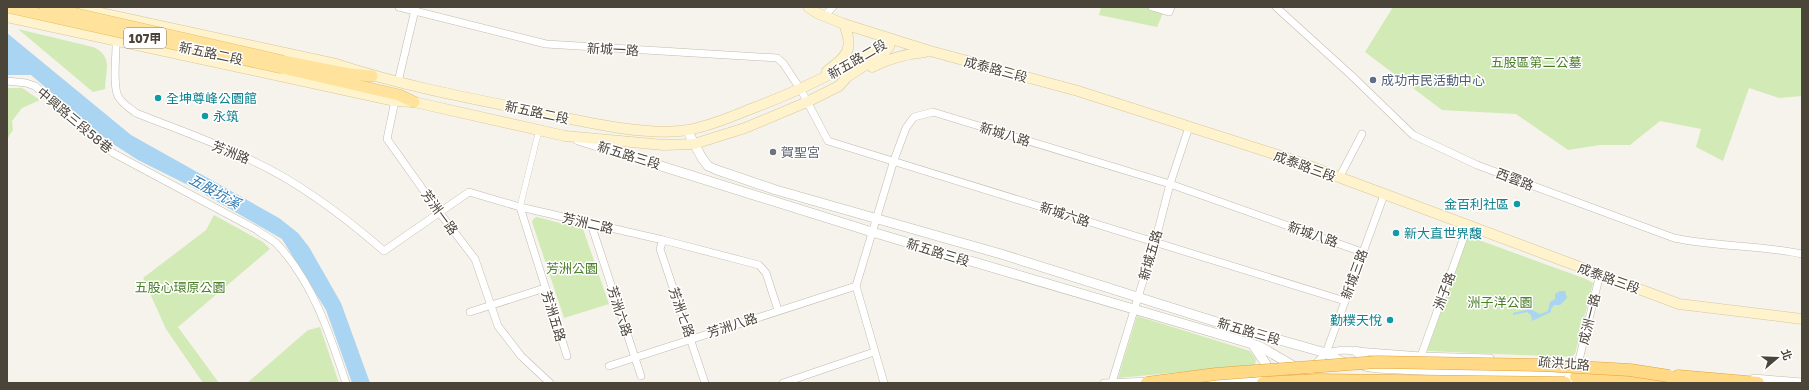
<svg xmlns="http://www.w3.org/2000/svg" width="1809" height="390" font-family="'Golos Text','Noto Sans TC',sans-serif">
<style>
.green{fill:#d2eab5}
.water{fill:#a9d4f2}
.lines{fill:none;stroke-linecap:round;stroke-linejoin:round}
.pedestrian-casing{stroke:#c2bbae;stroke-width:6}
.minor-casing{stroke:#c2bbae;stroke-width:8}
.tertiary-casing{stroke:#c2bbae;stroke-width:10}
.secondary-casing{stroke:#d6c79b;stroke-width:11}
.primary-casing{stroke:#e6c16a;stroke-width:12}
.trunk-casing{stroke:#e0a43c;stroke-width:13}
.pedestrian{stroke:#fff;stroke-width:5.5}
.minor{stroke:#fff;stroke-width:7}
.tertiary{stroke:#fff;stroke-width:9}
.secondary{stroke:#fff3cd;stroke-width:10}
.primary{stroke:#ffe39c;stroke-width:11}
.trunk{stroke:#ffd985;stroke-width:12}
.primary-bridge-casing{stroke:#e6c16a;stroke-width:12;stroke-linecap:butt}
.trunk-bridge-casing{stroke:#e0a43c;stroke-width:13;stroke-linecap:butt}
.primary-bridge{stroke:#ffe39c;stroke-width:11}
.trunk-bridge{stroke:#ffd985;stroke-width:12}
.service-dot{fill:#5c6f8a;stroke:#fff;stroke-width:1.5}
.culture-dot{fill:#0f9aa8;stroke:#fff;stroke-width:1.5}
.worship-dot{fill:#6b7280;stroke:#fff;stroke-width:1.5}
.labels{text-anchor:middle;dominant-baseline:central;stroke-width:3;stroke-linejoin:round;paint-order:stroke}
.shield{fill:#fff;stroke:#817c74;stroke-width:1}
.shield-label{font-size:12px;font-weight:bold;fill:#4b4439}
.street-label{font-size:13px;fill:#4b4439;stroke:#fff}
.park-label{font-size:13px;fill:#4a7f2a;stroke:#fff}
.service-label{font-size:13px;fill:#4e5e75;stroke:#fff;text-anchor:start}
.culture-label{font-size:13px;fill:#0d838f;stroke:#fff;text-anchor:start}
.worship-label{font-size:13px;fill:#5b616d;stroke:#fff;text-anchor:start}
.water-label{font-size:14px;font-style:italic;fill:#2e7ab2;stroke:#fff}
</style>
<rect width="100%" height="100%" fill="#f6f3ec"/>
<g class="green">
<path d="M1101,7h49l13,6 -6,14 -58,-12z"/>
<path d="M1393,7h409v89l-23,2 -30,-10 -26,73 -27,-14 5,-18 -41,-8 -30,24h-30l-32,5 -52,-36 -74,-4 -77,-58z"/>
<path d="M18,29l75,18c20,9 13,23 12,42l-12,3z"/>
<path d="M7,88h15l18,12 -18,8 -10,13 1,9 -6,9z"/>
<path d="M214,215l49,27 7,7 -92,78 41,56h-16l-37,-54 -23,-51 63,-48z"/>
<path d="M537,217l46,12 26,75 -45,14 -32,-96 2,-4z"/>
<path d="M1468,236l118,43 7,4 -18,71 -4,3 -144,-6z"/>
<path d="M1137,316l113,35 6,8 -1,6 -137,13z"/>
<path d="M320,327l19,56h-92l61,-53z"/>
</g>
<g class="water">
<path d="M7,33l124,102 148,83 19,15 11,14 32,56 29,80h-18l-26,-73 -44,-71 -90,-52 -54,-27 -31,-20 -76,-65h-24z"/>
<path d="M1560,291h5l2,7 -7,7h-6l-3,4v3l-19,9 -1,-6 -4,-3 -14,3v-2l17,-4 10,5 8,-3 2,-9 5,-3v-5z"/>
</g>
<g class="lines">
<defs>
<path id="pedestrian" d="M520,207l19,-77"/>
<g id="minor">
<path d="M399,7l147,37 231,14 6,5 18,27 27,51 517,160"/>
<path d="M1152,7l17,5 2,-5"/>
<path d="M1276,7l76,69 61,59 64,30 197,73c43,9 86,7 128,16"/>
<path d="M824,16l9,-9"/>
<path d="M116,37c1,15 -4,47 2,59 4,8 12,12 18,17 40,16 81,30 119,49 47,22 90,55 129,89l85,-59 51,15 143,33 96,25 7,8 12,37"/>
<path d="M7,81l19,2 9,3 78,67 144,77c6,5 15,9 20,14 36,38 53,91 69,139"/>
<path d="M398,82l17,-72"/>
<path d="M395,101l-8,38 52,73 36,47 23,67 23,30 29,27"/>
<path d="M1339,178l23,-44"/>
<path d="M520,207l47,149"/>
<path d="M591,224l50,152"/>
<path d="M663,240l-3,9 45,134"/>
<path d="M470,312l75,-24"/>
<path d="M1326,353l58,-158"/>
<path d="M1421,356l47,-130"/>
<path d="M1578,364l22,-90"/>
<path d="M609,366l247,-80"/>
<path d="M1313,367l13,-14 17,-3 78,6 69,2"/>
<path d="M1754,378l48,4"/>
<path d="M1201,381h62"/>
<path d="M1112,382l43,-140 15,-58 19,-57"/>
<path d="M783,383l91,-31"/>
<path d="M884,383l-28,-97 38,-126 12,-32 8,-11 19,-5 237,72 192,68"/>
<path d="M1104,383l47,-2"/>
</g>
<g id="tertiary">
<path d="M687,130l15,28 6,8 9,4 59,20 225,64 222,70 103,29 14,8 7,2"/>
<path d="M578,140l294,92 387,114 57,33"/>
<path d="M1253,345l13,19v8l-8,9"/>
<path d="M1356,351l16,14"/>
<path d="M1365,366l12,2 205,10"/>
</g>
<g id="secondary">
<path d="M73,7l263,57c64,21 131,34 197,47 43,9 112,26 155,19 21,-4 41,-12 60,-20 51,-19 98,-41 143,-71"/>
<path d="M808,7l9,6 27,11 86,27 148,40 215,69 386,144 123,15"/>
<path d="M7,17l388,84 19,1 151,34 99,9 30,-1 51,-16 62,-26 32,-16 8,-9 37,-24 5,-6 2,-8"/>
<path d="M872,67c18,-9 34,-13 53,-15"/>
<path d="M827,71c21,-15 27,-22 17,-47"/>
</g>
<g id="primary">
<path d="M283,61l66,13 23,2"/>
<path d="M282,68l117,27 15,7"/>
</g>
<g id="trunk">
<path d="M1678,376l80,7"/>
<path d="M1576,377l110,6"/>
</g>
</defs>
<use href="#pedestrian" class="pedestrian-casing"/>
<use href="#minor" class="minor-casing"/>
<use href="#tertiary" class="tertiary-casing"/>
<use href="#secondary" class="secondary-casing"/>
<use href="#primary" class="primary-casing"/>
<use href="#trunk" class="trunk-casing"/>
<use href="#pedestrian" class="pedestrian"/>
<use href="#minor" class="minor"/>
<use href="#tertiary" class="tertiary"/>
<use href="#secondary" class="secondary"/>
<use href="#primary" class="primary"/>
<use href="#trunk" class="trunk"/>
<defs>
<g id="primary-bridge">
<path d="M7,7l275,61"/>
<path d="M46,7l237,54"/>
</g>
<g id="trunk-bridge">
<path d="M1147,383l69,-9 161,-12 166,3 87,5 39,6"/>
<path d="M1263,383l54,-3 248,3"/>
</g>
</defs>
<use href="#primary-bridge" class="primary-bridge-casing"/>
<use href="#trunk-bridge" class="trunk-bridge-casing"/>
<use href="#primary-bridge" class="primary-bridge"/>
<use href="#trunk-bridge" class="trunk-bridge"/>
</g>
<circle class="service-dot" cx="1373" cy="80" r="4"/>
<g class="culture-dot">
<circle cx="158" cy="98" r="4"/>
<circle cx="205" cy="116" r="4"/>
<circle cx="1517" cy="204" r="4"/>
<circle cx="1396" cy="233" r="4"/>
<circle cx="1390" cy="320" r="4"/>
</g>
<circle class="worship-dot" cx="773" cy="152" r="4"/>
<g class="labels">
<rect class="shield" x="124" y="28" width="42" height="20" rx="3"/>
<g class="shield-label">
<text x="145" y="38">107甲</text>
</g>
<g class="street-label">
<text transform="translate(613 49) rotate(3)">新城一路</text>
<text transform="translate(211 53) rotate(12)">新五路二段</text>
<text transform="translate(857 59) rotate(-30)">新五路二段</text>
<text transform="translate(996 69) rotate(15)">成泰路三段</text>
<text transform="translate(537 112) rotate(12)">新五路二段</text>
<text transform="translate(75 120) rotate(40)">中興路三段58巷</text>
<text transform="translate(1005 134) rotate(17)">新城八路</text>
<text transform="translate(231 152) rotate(22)">芳洲路</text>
<text transform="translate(629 155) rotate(17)">新五路三段</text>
<text transform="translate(1305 166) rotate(20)">成泰路三段</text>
<text transform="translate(1515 179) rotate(21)">西雲路</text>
<text transform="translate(440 212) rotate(54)">芳洲一路</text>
<text transform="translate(1065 214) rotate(18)">新城六路</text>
<text transform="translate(588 223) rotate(13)">芳洲二路</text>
<text transform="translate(1313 234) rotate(19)">新城八路</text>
<text transform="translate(938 252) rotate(17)">新五路三段</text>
<text transform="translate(1150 255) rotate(-74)">新城五路</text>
<text transform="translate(1354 274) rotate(-70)">新城三路</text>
<text transform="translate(1609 278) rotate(20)">成泰路三段</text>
<text transform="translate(1444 291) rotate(-70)">洲子路</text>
<text transform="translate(620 311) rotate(72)">芳洲六路</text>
<text transform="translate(682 312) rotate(71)">芳洲七路</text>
<text transform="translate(554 316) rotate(73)">芳洲五路</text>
<text transform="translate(1589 319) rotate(-76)">成洲一路</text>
<text transform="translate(732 325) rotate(-18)">芳洲八路</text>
<text transform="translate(1249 331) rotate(16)">新五路三段</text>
<text transform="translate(1564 363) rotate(4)">疏洪北路</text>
</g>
<g class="park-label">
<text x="1536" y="62">五股區第二公墓</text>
<text x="572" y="268">芳洲公園</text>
<text x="180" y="287">五股心環原公園</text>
<text x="1500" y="302">洲子洋公園</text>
</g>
<g class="service-label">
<text x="1381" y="80">成功市民活動中心</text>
</g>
<g class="culture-label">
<text x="166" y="98">全坤尊峰公園館</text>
<text x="213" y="116">永筑</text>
<text x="1509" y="204" text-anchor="end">金百利社區</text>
<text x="1404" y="233">新大直世界馥</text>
<text x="1382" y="320" text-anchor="end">勤樸天悅</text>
</g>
<g class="worship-label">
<text x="781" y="152">賀聖宮</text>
</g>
<g class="water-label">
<text transform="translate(215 191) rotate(29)">五股坑溪</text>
</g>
</g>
<rect width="1809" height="390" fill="none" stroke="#4b4439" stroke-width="16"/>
<g transform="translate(1777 358) rotate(71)" stroke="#ffffff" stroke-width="3" paint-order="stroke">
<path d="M0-3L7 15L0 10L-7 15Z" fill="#4b4439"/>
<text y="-6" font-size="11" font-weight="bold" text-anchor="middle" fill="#4b4439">北</text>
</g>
</svg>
